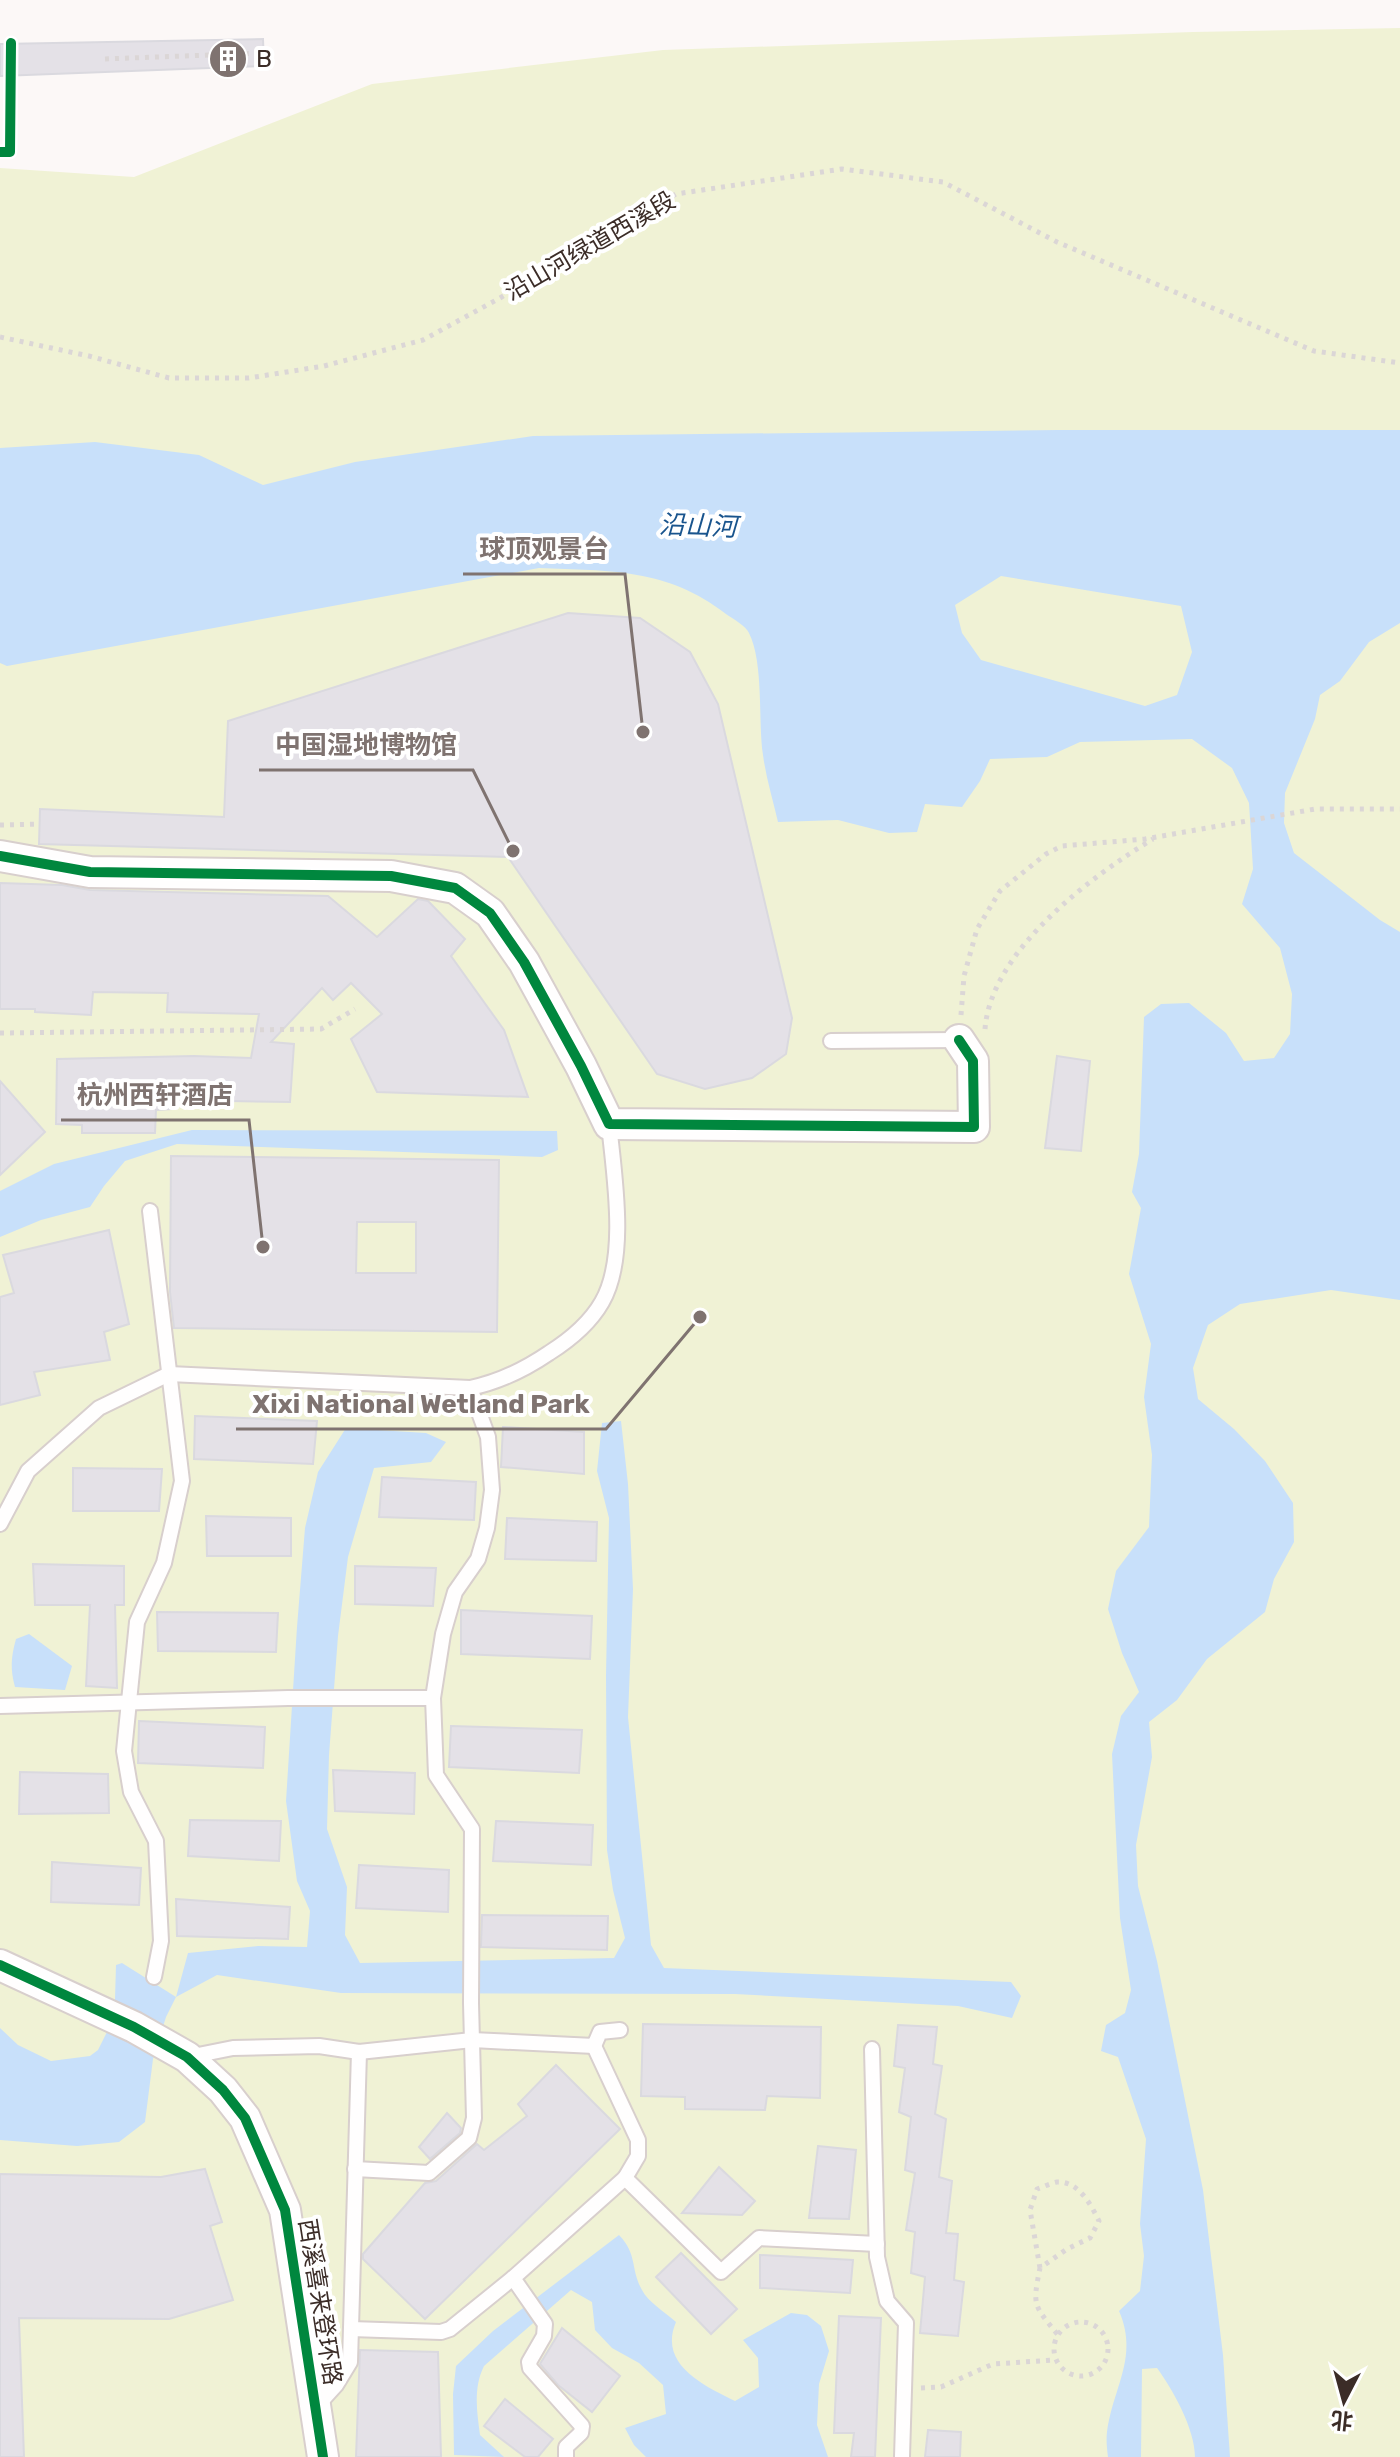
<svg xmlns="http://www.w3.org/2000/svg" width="1400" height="2457" font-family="Rubik,'Noto Sans SC',sans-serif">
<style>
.green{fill:#f0f2d5}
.water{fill:#c8e0fa;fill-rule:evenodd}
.building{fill:#e4e1e7;stroke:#dad9df;stroke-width:2;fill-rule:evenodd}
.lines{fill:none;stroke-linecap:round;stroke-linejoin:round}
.service-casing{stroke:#d8cfcd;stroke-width:18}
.minor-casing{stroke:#d8cfcd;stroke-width:34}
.path{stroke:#dbd6d6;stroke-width:5;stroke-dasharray:4 6;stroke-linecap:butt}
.service{stroke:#fffefe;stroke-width:14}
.minor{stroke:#fffefe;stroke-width:30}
.cycleway-casing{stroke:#fff;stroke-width:15}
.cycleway{stroke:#00873e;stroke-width:10}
.labels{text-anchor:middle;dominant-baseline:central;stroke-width:8;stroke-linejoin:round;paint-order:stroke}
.poi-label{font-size:24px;fill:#3b2c27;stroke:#fff;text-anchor:start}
.street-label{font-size:24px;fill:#3b2c27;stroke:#fff}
.water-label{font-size:26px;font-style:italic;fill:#19548d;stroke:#fff}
.leader{fill:none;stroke:#7f7370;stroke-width:3}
.callout-dot{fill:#7f7370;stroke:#fff;stroke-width:3}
.callout-label{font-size:26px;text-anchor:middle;font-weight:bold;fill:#7f7370;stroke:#fff;stroke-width:8;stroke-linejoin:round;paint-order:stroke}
</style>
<rect width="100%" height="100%" fill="#fcf8f7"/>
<path class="green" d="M1400,28v2429h-1400v-2289l134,9 238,-93 291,-34 530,-18z"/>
<g class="water">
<path d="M1058,430h342v193l-31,19 -29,39 -20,14 -5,24 -30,74 -1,30 10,30 86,67 20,12v368l-69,-10 -91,14 -32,21 -15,43 5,31 36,30 31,32 28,42 1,39 -20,37 -9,33 -58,47 -30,41 -28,22 3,35 -16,88 2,41 19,75 46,229 20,165 7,102h-35c0,-28 -22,-67 -38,-89l-15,1 -1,88h-33c-1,-8 -2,-17 -1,-25 6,-45 32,-75 12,-121l21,-20 4,-35 -4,-32 6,-85 -28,-82 -17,-6 5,-26 19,-12 6,-23 -11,-72 -8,-164 9,-38 18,-24 -17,-39 -14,-44 8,-38 33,-44 3,-72 -8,-58 7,-53 -22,-70 12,-66 -9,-16 7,-38 5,-137 17,-13 28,-1 37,30 18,28 30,-3 16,-24 2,-40 -12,-46 -38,-44 11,-35 -4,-66 -17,-35 -40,-29 -112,3 -33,15 -57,2 -10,22 -18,26 -37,-3 -8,28 -28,1 -51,-13 -60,2c-5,-22 -12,-44 -15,-67 -5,-33 1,-92 -14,-122 -3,-7 -16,-14 -23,-19 -59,-46 -116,-43 -187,-46l-532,98 -7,-3v-215l95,-6 104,13 64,30 92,-23 178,-26zM1001,576l180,30 11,46 -15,43 -32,11 -164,-46 -19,-27 -7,-28z"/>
<path d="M192,1130l365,1 1,19 -16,7 -365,-13 -52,17 -21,25 -14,21 -49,13 -41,17v-46l54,-27z"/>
<path d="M621,1421l7,63 5,105 -5,128 23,228 13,23 347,14 10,14 -9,22 -54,-12 -223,-12 -394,-1 -124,-18 -41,22 -10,20 -13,42 -8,63 -26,20 -42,4 -77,-6v-112l18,17 33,16 39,-5 8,-6 9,-18 8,-33 1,-34 6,-2 54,34 12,-44 70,-7 49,1 3,-36 -13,-30 -11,-80 11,-174 8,-99 13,-56 28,-44 80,5 20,9 -15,20 -57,6 -26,89 -10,79 -9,119 -2,74 20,58 -2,48 15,28 254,-5 11,-20 -12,-48 -6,-40 -1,-174 3,-158 -12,-47 5,-48z"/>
<path d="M29,1634l43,32 -7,24 -50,-3c-5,-18 -4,-30 1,-48z"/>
<path d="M619,2235c19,20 11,33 23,55 6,12 23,22 34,32 -18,42 27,63 59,79l24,-14 -1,-29 -15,-18 48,-27 16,2 14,11 8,25 -10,33 -2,41 11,32h-182l-12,-12 -9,-17 41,-14 -3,-29 -24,-22 -27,-15 -17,-18 -3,-28 -21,-12 -87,76c-11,22 -7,46 -4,69l24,22 -50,-2 -1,-61 3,-28 37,-35z"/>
</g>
<g class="building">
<path d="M263,39l1,27 -264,10v-32z"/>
<path d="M568,613l72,5 50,34 28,52 74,314 -6,36 -34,24 -47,11 -48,-15 -149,-217 -469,-13 1,-35 184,8 4,-96z"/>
<path d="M0,883l62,2 28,5 238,6 49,41 41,-38 10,2 37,38 -14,17 53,74 24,67 -151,-5 -26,-53 31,-25 -31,-31 -18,17 -11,-12 -51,54 23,2 -4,58 -118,-2v9l-16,1 -1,23h-73v-8l-26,-1 1,-65 137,-3 57,2 8,-44 -92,-2 1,-19 -75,-1 -2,23 -56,-3v-3h-35z"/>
<path d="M1057,1056l33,5 -9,90 -36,-3z"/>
<path d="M0,1081l45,51 -45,43z"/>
<path d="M171,1156l328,4 -2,172 -323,-4 -4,-36zM357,1222h59v51h-60z"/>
<path d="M109,1230l20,94 -25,8 6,28 -76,12 6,23 -40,10v-108l14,-4 -11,-38z"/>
<path d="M195,1416l122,5 -4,43 -119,-5z"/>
<path d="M503,1427l81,5v42l-83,-7z"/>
<path d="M73,1468l89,1 -3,42h-86z"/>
<path d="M382,1477l94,5 -2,38 -95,-3z"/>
<path d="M206,1516l85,2v38h-84z"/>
<path d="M507,1518l90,4 -1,39 -91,-2z"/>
<path d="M33,1564l91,2v39h-9l2,83 -31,-2 4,-81h-55z"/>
<path d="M355,1566l81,2 -3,38 -78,-2z"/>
<path d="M461,1610l131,6 -2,43 -129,-5z"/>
<path d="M157,1612l121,1 -2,39 -118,-1z"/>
<path d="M139,1721l126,6 -2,41 -125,-5z"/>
<path d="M451,1726l131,4 -3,43 -130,-6z"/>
<path d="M333,1770l82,3 -1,41 -79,-3z"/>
<path d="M20,1772l88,2 1,39 -90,1z"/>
<path d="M190,1820l91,1 -2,40 -91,-5z"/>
<path d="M496,1821l97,4 -2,40 -98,-4z"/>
<path d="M52,1862l89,6 -2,37 -88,-3z"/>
<path d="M359,1865l90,5 -1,42 -92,-4z"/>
<path d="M176,1899l114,8 -2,32 -111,-3z"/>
<path d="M482,1915l126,1 -1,34 -126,-3z"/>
<path d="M643,2024l178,3 -1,71 -53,-2 -2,14 -80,-1v-12l-44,-1z"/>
<path d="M898,2025l39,2 -4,37 9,2 -7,48 11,5 -7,58 13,4 -6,52 12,1 -4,46 10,2 -6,54 -38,-3 5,-56 -14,-4 4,-41 -9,-2 9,-57 -10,-3 6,-53 -12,-5 6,-44 -11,-2z"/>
<path d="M556,2065l64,64 -195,190 -62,-60v-5l62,-71 11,-2 41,-37 7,6 43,-34 -9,-12z"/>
<path d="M447,2113l14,15 -1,5 -30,26 -11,-12z"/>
<path d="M818,2146l38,4 -7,69 -40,-1z"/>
<path d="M719,2167l36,34 -13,14 -60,-2z"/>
<path d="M205,2169l17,53 -12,4 23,74 -64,19 -150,-1 5,139h-24v-283l161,3z"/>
<path d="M681,2253l56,56 -26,25 -55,-57z"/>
<path d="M760,2255l93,5 -3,33 -90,-5z"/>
<path d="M839,2316l42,2 -6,139h-24l3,-24h-20z"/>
<path d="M562,2328l58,48 -28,36 -34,-27 -18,-21z"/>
<path d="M360,2350l78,2 3,105h-85z"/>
<path d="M505,2399l48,40 -15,18h-13l-41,-31z"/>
<path d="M928,2430l33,2 -1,25h-35z"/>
</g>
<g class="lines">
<defs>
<g id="service">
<path d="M831,1041l128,-1"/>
<path d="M150,1211l32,270 -18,82 -27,59 -13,129 7,41 25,49 5,100 -7,36"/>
<path d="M0,1524l28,-53 71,-63 70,-34 301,14c29,-6 54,-18 79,-35 19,-12 41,-30 53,-51 26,-45 12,-127 7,-178"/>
<path d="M0,1706l288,-8h145"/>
<path d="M594,2046l44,94v16l-13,22"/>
<path d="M872,2049l5,208 10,44 19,22 -4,134"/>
<path d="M188,2057l45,-9 86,-2 40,6 113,-12 122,6 6,-14 20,-2"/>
<path d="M355,2169l74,4 40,-35 5,-20 -3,-115 1,-174 -36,-54 -3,-77 10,-64 12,-42 23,-33 9,-31 5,-38 -4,-53 -18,-49"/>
<path d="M351,2329l90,3 9,-3 63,-51"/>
<path d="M316,2407l20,-22 14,-23 9,-310"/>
<path d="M566,2457v-10l15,-14 1,-7 -52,-58 -1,-6 15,-26 1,-12 -32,-46 112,-100 96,94 38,-34 118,6"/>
</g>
<g id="minor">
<path d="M0,856l90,16 301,4 64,12 35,25 34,49 57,104 28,58 365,3 -1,-66 -14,-21"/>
<path d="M0,1965l134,62 53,30 36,33 22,28 40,92 38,247"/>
</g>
</defs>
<use href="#service" class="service-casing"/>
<use href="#minor" class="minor-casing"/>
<g class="path">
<path d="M105,59l159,-6"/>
<path d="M0,337l89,19 80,22h80l75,-12 99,-26 77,-42 176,-104 166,-25 101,13 114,60 257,109 86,12"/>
<path d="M0,825l39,-1"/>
<path d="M961,1015l3,-39 13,-47 23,-38 46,-37 16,-8 83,-7 170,-30h85"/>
<path d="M985,1029c6,-78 105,-152 168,-190"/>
<path d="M0,1033l321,-4 34,-20"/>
<path d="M1040,2268l-10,-58 7,-21c6,-2 14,-6 20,-7 22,-1 34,23 42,39l-9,17 -23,11 -27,19c-8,39 -6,37 18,67"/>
<circle cx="1081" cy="2349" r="27"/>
<path d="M921,2388l20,-1 52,-23 62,-4"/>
</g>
<use href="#service" class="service"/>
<use href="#minor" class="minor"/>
<defs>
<g id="cycleway">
<path d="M0,152h10l1,-109"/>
<path d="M0,856l90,16 301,4 64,12 35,25 34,49 57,104 28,58 365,3 -1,-66 -14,-21"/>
<path d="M0,1965l134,62 53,30 36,33 22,28 40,92 38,247"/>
</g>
</defs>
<use href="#cycleway" class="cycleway-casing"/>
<use href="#cycleway" class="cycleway"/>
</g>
<defs>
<symbol id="building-disc" viewBox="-11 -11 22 22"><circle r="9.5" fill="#7f7370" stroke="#fff"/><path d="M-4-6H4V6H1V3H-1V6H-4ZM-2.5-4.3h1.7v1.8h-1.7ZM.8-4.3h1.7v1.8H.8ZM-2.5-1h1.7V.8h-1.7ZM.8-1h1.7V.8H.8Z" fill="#fff"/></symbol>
</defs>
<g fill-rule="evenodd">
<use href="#building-disc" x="206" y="37" width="44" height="44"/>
</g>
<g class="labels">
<g class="poi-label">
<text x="256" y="59">B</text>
</g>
<g class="street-label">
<text transform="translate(590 246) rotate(-30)">沿山河绿道西溪段</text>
<text transform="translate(320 2302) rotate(81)">西溪喜来登环路</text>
</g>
<g class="water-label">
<text transform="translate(698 526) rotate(2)">沿山河</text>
</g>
</g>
<path class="leader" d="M643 732L625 574H463M513 851L473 770H259M263 1247L249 1120H61M700 1317L606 1429H236"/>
<g class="callout-dot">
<circle cx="643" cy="732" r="8"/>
<circle cx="513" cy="851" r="8"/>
<circle cx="263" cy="1247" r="8"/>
<circle cx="700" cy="1317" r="8"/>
</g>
<g class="callout-label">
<text x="544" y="558">球顶观景台</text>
<text x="366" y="754">中国湿地博物馆</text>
<text x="155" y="1104">杭州西轩酒店</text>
<text x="421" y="1413">Xixi National Wetland Park</text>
</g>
<g transform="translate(1344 2401) rotate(186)" stroke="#ffffff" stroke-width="6" paint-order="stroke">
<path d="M0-6L14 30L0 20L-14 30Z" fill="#3b2c27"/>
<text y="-12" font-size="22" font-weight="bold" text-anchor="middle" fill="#3b2c27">北</text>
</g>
</svg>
